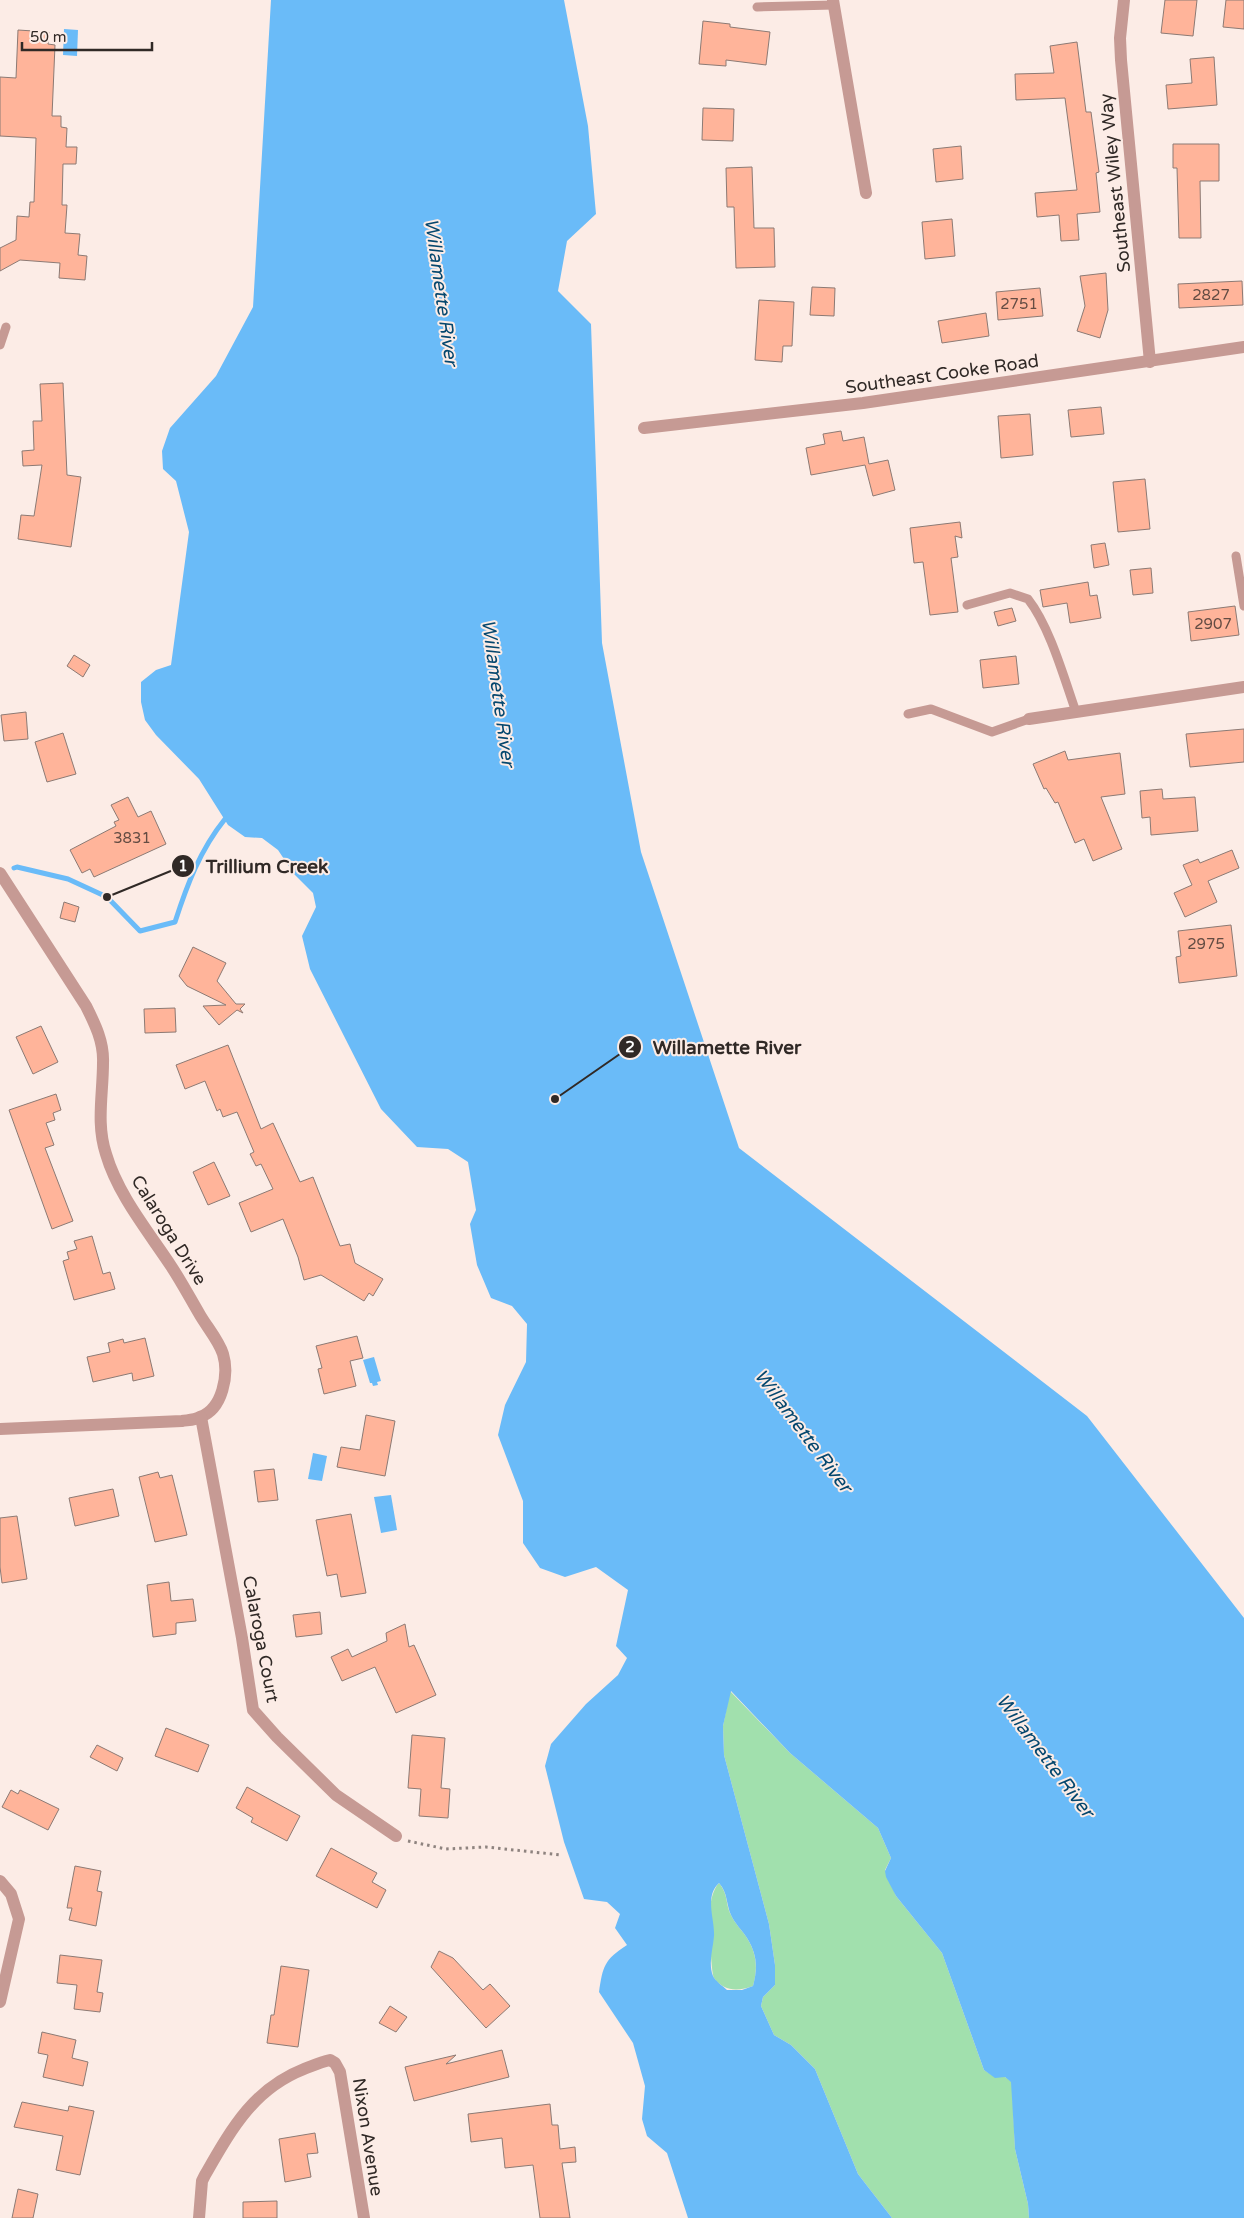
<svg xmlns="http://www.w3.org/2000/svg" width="1244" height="2218" font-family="'Varela Round',sans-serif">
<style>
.green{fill:#a1e0ad}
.water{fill:#6abbf8;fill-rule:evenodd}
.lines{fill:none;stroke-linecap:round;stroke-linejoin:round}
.stream{stroke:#6abbf8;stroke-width:5}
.building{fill:#ffb49a;stroke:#8c7a74}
.path{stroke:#8e837f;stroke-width:3;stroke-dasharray:2.5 4;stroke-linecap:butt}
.lane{stroke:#c69a94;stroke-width:9}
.street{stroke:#c69a94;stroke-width:12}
.labels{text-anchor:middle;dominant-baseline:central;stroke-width:4;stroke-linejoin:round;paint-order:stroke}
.number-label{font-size:15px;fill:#644c43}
.street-label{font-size:18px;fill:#302926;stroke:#fcece6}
.water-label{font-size:19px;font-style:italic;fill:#05476e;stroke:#fcece6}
.leader{fill:none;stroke:#302926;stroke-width:2}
.callout-dot{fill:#302926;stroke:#fcece6;stroke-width:2}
.mark-label{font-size:15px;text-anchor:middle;font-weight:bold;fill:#fff}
.callout-label{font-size:19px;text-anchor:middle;font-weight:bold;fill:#302926;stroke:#fcece6;stroke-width:4;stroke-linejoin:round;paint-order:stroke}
</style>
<rect width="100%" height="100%" fill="#fcece6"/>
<g class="green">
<path d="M730,1691l60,62 88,75 13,30 -6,12 11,26 46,57 42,117 11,7h10l7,5 3,67 13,55 1,14h-137l-34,-44 -43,-105 -24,-24 -17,-10 -13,-29 2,-9 12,-12v-20l-6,-41 -45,-169 -1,-29z"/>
<path d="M719,1883c10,13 6,20 12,32 4,9 11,15 16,23 10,16 11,31 6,48 -14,5 -29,6 -39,-8 -3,-5 -5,-57 -4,-66 0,-10 3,-23 9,-29z"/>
</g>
<g class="water">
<path d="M271,0h293l24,126 8,88 -29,27 -9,50 33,33 11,319 39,209 98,296 348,268 157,202v600h-215l-1,-14 -13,-55 -4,-67 -6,-5 -10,1 -11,-8 -42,-117 -46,-57 -10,-19 -1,-6 6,-13 -13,-30 -88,-75 -59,-62 -8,35 1,29 45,169 6,41v20l-12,12 -2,9 13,29 17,10 24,24 43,105 34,44h-204l-21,-65 -20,-17 -5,-17 3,-33 -12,-43 -34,-51c4,-26 5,-32 28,-47l-12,-17 5,-14 -13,-12 -23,-3 -20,-57 -19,-76 6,-22 35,-40 32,-29 9,-17 -11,-12 12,-56 -32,-23 -31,10 -25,-9 -17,-25v-42l-25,-66 7,-30 21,-43 1,-38 -15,-18 -21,-8 -14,-33 -7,-41 6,-14 -8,-48 -20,-13 -31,-2 -36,-38 -71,-140 -8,-33 14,-29 -3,-14 -19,-19 -16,-24 -16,-12 -17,-1 -17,-12 -29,-46 -43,-44 -11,-15 -4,-18v-20l15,-12 15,-5 18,-133 -13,-51 -13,-12 -1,-18 8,-23 46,-52 37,-69zM719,1883c9,10 7,21 12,32 4,9 11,15 16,23 10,16 11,30 6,48l-11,4h-15c-4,-4 -12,-9 -14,-14 -5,-13 0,-27 1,-40 1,-17 -10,-39 5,-53z"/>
<path d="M64,29l14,1 -1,26 -14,-1z"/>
<path d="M374,1357l7,24 -4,1 1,3 -5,1 -1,-3h-2l-7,-23z"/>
<path d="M313,1453l14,3 -5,25 -14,-2z"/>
<path d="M391,1495l6,35 -16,3 -7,-36z"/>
</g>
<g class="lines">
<path class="stream" d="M14,868l3,-1 51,12 39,18 33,34 35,-9c12,-37 25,-72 50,-103"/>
</g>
<g class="building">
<path d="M1165,0h32l-4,36 -32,-3z"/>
<path d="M1226,0h18v29l-21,-2z"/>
<path d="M703,21l27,3v3l40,5 -4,33 -40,-5v6l-27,-2z"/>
<path d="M18,30l31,2 -1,12 7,1 -3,71h9v11l6,1 -1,19h11l-1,17h-13l-1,41h5l-2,28 15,1 -2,21 9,1 -2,24 -26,-2 1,-15 -40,-3 -20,11v-23l16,-8 1,-24 12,1 1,-15h4l2,-64 -36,-2v-59l16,1z"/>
<path d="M1077,42l9,70h5l8,60 -3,1 4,39 -23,2 2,26 -18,1 -2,-26 -22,2 -2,-24 42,-3 -12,-92 -49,2 -1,-26 39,-1 -4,-27z"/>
<path d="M1214,57l3,48 -49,4 -2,-24 26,-2 -2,-24z"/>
<path d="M703,108l31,1 -1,32 -31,-1z"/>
<path d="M1173,144h46v37h-19l1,57h-22l-2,-70h-4z"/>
<path d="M961,146l2,33 -27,3 -3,-33z"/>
<path d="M752,167l2,61h20l1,39 -39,1 -2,-61h-7l-1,-39z"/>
<path d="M952,219l3,37 -30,3 -3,-37z"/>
<path d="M1106,273l2,37 -8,28 -23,-7 8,-25 -5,-30z"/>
<path d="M1242,281l1,24 -64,3 -1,-24z"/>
<path d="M812,287l23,1 -1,28 -24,-1z"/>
<path d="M1040,288l3,28 -45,4 -2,-28z"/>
<path d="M759,300l35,2 -2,44h-9l-1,16 -27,-2z"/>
<path d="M986,313l3,23 -47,7 -4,-22z"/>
<path d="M63,383l4,92 14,2 -10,70 -53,-8 3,-24 13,1 8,-51 -19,1 -1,-15 12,-1 -1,-29h9l-2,-37z"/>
<path d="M1101,407l3,27 -33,3 -3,-27z"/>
<path d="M1030,414l3,41 -32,3 -3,-42z"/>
<path d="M841,431l2,10 21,-4 5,27 19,-4 7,30 -22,6 -8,-31 -54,10 -5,-27 19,-4 -2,-10z"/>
<path d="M1145,479l5,50 -32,3 -5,-50z"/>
<path d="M960,522l2,16 -7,-2 3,21 -7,1 7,54 -28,3 -7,-53 -9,1 -4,-35z"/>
<path d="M1105,543l4,22 -15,3 -3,-23z"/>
<path d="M1151,568l2,25 -20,2 -3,-25z"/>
<path d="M1088,582l2,14 7,-1 4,23 -31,5 -3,-20 -24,4 -3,-17z"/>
<path d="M1235,606l4,29 -48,6 -3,-29z"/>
<path d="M1012,608l4,13 -18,5 -4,-14z"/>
<path d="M74,655l16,10 -7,12 -16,-11z"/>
<path d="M1016,656l3,28 -36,4 -3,-28z"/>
<path d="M26,712l2,27 -24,2 -3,-26z"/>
<path d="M1244,729v33l-54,5 -4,-33z"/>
<path d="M63,733l13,41 -29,8 -12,-40z"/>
<path d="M1065,751l3,9 52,-7 5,41 -24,3 21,52 -29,12 -9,-22 -9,4 -17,-41 -3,1 -9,-15 -2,1 -11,-25z"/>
<path d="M1162,789l1,10 32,-2 3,34 -47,4 -1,-18 -8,1 -2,-27z"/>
<path d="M128,797l10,20 13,-6 15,33 -72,33 -4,-8 -8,4 -12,-23 46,-24 -2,-4 5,-2 -8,-15z"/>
<path d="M1232,850l7,18 -31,13 9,21 -32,15 -11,-24 18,-8 -9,-20 15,-6 2,4z"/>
<path d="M64,902l15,5 -4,15 -15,-4z"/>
<path d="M1231,925l6,51 -58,7 -3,-26 5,-1 -3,-25z"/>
<path d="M193,947l33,16 -9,18 19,23h9l-5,5 3,4 -6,-3 -18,15 -16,-19 23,-1 -39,-19 -8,-10z"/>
<path d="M175,1008l1,24 -31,1 -1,-24z"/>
<path d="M41,1026l17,36 -25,12 -17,-37z"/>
<path d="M228,1045l33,84 12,-6 27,59 13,-5 27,69 10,-2 5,19 28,16 -10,17 -4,-3 -5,8 -43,-26 -17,5 -6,-23 -15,-38 -32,13 -12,-29 34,-14 -12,-25 -5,2 -6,-12 4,-2 -17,-40 -14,5 -3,-8 -3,2 -12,-30 -20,8 -9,-24z"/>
<path d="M56,1094l5,16 -8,3 2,7 -9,3 8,22 -9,3 28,73 -21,8 -43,-119z"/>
<path d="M214,1162l16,34 -22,9 -15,-33z"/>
<path d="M92,1236l11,38 7,-2 5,17 -41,11 -11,-39 6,-2 -2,-7 10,-3 -3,-8z"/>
<path d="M357,1336l6,22 -13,3 6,25 -32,8 -6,-25 4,-1 -6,-22z"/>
<path d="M145,1338l9,38 -21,5 -1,-8 -39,9 -6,-25 23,-5 -2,-9 15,-4 1,4z"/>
<path d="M366,1415l29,6 -10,55 -48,-9 4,-20 19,3z"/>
<path d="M274,1469l4,31 -20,2 -4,-31z"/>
<path d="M158,1472l2,6 12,-3 15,60 -32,7 -16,-65z"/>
<path d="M113,1489l6,27 -44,10 -6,-28z"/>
<path d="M351,1514l15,79 -25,4 -4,-23 -10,2 -11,-56z"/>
<path d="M17,1516l10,63 -25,4 -2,-16v-49z"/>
<path d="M169,1582l2,19 22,-2 3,22 -20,2v11l-23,3 -6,-52z"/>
<path d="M320,1612l2,22 -26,3 -3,-22z"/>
<path d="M405,1624l4,23 5,-2 22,50 -40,18 -21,-46 -33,14 -11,-24 17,-8 4,8 35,-16 -1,-8z"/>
<path d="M166,1728l43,17 -11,27 -43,-16z"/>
<path d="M412,1735l33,3 -4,50 9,1 -2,29 -29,-2 2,-27 -13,-1z"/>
<path d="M97,1745l26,13 -6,13 -27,-14z"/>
<path d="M247,1787l53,29 -13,25 -36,-19 2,-4 -17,-10z"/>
<path d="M11,1790l7,4 2,-4 39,19 -11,21 -46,-23z"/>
<path d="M331,1848l46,25 -5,9 14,8 -9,18 -61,-32z"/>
<path d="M75,1866l26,5 -4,20 5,1 -6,34 -27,-6 3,-12h-5z"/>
<path d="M439,1951l14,7 30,32 7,-6 20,22 -24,22 -55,-61z"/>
<path d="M60,1955l42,5 -5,32 6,1 -3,19 -26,-3 3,-24 -20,-2z"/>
<path d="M281,1966l28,4 -11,77 -31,-4 4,-28h3z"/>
<path d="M390,2006l17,11 -11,15 -17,-9z"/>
<path d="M42,2032l34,8 -4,18 16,4 -5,24 -40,-9 5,-22 -10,-2z"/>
<path d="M502,2050l7,27 -95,24 -9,-34 51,-12 -10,9z"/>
<path d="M22,2102l46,9 1,-5 25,5 -14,64 -24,-5 7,-34 -49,-9z"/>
<path d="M550,2104l2,21h6l2,24 15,-2 1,15 -14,1 8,55h-30l-7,-53 -28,3 -3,-30 -31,4 -3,-28z"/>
<path d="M315,2133l3,20 -11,1 4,23 -26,5 -6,-43z"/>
<path d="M18,2189l20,5 -5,24h-21z"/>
<path d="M277,2201v17h-34v-16z"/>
</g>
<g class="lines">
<path class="path" d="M408,1841l38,8 40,-2 75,8"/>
<g class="lane">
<path d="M757,7l77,-2"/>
<path d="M0,345l6,-18"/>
<path d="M1236,556l8,50"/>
<path d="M967,605l43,-12 18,6c22,28 36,79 48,113"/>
<path d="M908,714l23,-5 61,23 37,-13"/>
</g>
<g class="street">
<path d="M833,0l33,193"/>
<path d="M1124,0l-4,38 1,22 29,302"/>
<path d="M644,428l219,-25 381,-56"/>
<path d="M1029,719l215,-32"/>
<path d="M0,873l86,133c9,18 18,36 17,57 0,31 -7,61 3,91 12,41 42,77 65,112 10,15 19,32 29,49 7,12 19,26 23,39 6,20 0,55 -23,63 -5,3 -12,3 -18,4l-182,8"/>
<path d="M201,1417l41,221 11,72 24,27 59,58 60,41"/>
<path d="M0,1881l11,13 8,25 -19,83"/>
<path d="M199,2218l3,-37 3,-6c26,-45 48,-86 99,-106 8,-3 17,-7 26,-9l5,3 5,9 24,146"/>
</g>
</g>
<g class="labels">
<g class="number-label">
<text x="1211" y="295">2827</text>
<text x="1019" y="304">2751</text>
<text x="1213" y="624">2907</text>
<text x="132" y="838">3831</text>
<text x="1206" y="944">2975</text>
</g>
<g class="street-label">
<text transform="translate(1115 183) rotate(-96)">Southeast Wiley Way</text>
<text transform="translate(942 374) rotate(-8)">Southeast Cooke Road</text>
<text transform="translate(169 1230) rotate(58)">Calaroga Drive</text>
<text transform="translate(261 1639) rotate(79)">Calaroga Court</text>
<text transform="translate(368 2137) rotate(81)">Nixon Avenue</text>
</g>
<g class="water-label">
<text transform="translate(441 292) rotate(82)">Willamette River</text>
<text transform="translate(498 693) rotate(82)">Willamette River</text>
<text transform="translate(803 1431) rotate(53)">Willamette River</text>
<text transform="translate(1045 1756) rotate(53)">Willamette River</text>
</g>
</g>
<path class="leader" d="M107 897L183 866M555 1099L630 1047"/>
<g class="callout-dot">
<circle cx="107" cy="897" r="5"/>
<circle cx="555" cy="1099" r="5"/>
<circle cx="183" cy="866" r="12"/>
<circle cx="630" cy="1047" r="12"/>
</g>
<g class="mark-label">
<text x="183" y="871">1</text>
<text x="630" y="1052">2</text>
</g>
<g class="callout-label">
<text x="267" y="873">Trillium Creek</text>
<text x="727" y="1054">Willamette River</text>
</g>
<path d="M22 42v8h130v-8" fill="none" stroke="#302926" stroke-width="2.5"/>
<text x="30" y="42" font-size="15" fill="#302926" stroke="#fcece6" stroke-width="4" paint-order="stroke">50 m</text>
</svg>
